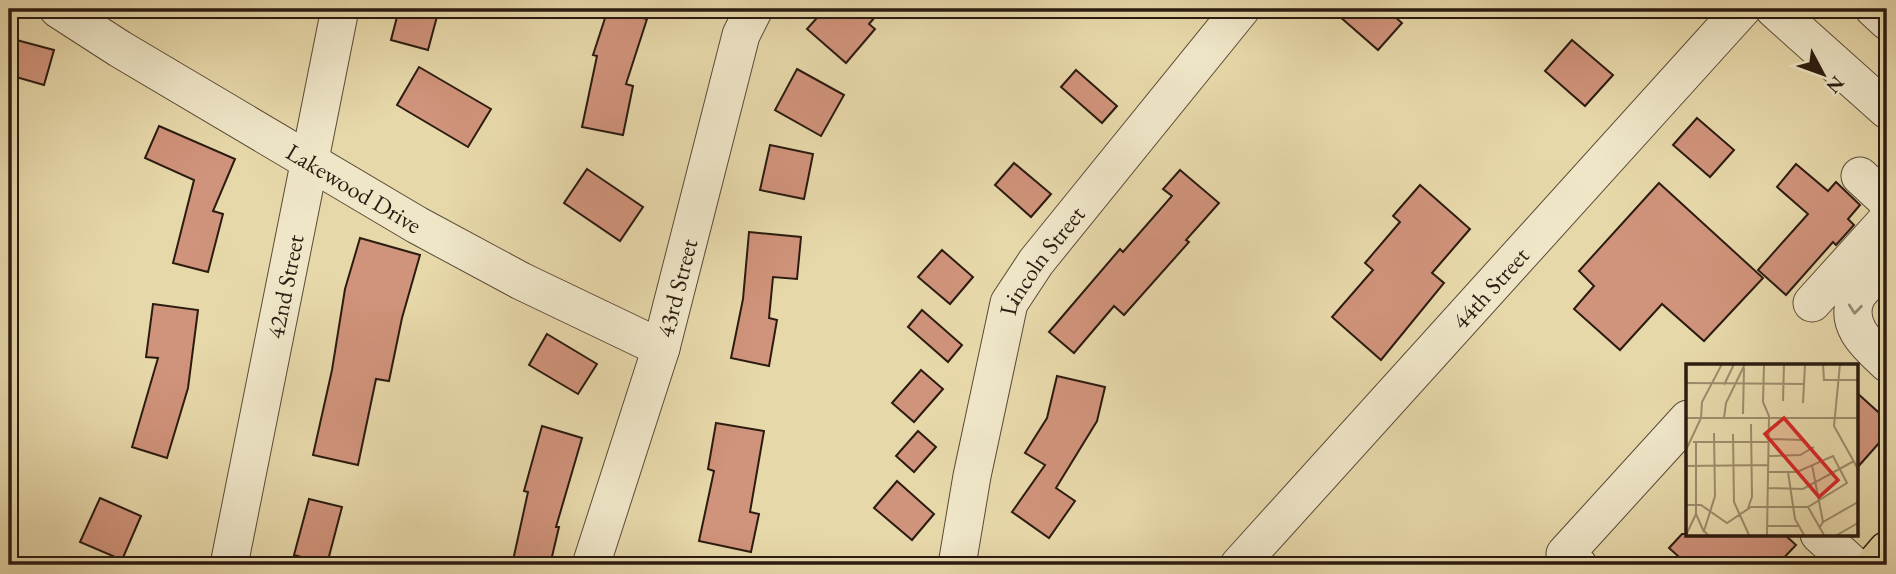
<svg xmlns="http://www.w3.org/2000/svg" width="1896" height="574" font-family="'EB Garamond',serif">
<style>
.building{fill:#d0937b;stroke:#2b1b10;stroke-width:2}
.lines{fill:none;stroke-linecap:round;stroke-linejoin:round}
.minor-casing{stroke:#5a4a36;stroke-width:39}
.major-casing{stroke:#2b1b10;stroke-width:41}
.minor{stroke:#efe6c8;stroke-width:37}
.major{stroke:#e7d8aa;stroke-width:38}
.oneway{stroke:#978b75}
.labels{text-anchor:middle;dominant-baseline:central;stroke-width:6;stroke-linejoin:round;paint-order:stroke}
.street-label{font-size:24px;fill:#2b1b10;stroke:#efe6c8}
.inset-road{fill:none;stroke:#9c8c6c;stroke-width:2}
.view{fill:#d62828;fill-opacity:0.15;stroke:#d62828;stroke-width:3.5}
.inset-edge{fill:none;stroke:#2b1b10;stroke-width:3.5}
</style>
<rect width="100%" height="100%" fill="#e7d8aa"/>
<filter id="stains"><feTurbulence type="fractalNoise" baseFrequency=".00286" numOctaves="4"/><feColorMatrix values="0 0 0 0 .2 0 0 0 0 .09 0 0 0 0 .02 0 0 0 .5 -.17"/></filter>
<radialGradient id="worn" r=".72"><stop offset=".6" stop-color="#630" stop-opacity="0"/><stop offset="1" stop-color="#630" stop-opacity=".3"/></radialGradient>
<g class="building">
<path d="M399,9h40l-11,41 -37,-10z"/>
<path d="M608,9l39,10 -21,65 7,2 -10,49 -41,-8 15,-71 -4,-1z"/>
<path d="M825,9h57l-13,15 6,5 -29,34 -39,-34z"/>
<path d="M1331,9h55l16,14 -24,27z"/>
<path d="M9,38l45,12 -10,35 -35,-10z"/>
<path d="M1572,40l41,35 -28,31 -40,-35z"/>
<path d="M419,67l72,42 -23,38 -71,-42z"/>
<path d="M797,69l47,26 -23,41 -46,-26z"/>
<path d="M1076,70l41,36 -15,17 -41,-36z"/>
<path d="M1697,118l37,32 -24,27 -37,-32z"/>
<path d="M159,126l76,33 -22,52 10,3 -15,58 -35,-9 21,-83 -49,-22z"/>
<path d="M770,145l43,9 -9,45 -44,-9z"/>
<path d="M1014,163l37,31 -20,23 -36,-32z"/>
<path d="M1796,164l32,27 8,-9 24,23 -12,14 6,6 -18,20 -3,-3 -47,53 -28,-25 50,-56 -31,-27z"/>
<path d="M587,169l56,38 -23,34 -56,-38z"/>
<path d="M1180,170l39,33 -33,37 3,2 -65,73 -10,-9 -40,47 -25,-21 71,-83 3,3 49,-56 -9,-7z"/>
<path d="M1659,183l104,95 -59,63 -42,-37 -42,46 -46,-41 20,-23 -15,-15z"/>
<path d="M1420,185l50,44 -38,44 12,10 -63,77 -49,-43 41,-47 -8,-7 35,-41 -7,-6z"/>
<path d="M749,232l52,5 -4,42 -24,-2 -4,41 8,2 -8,46 -38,-8 12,-59z"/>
<path d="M360,238l60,17 -18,63 -13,63 -13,-2 -18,86 -45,-10 19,-85 13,-81z"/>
<path d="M942,250l31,27 -23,27 -32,-27z"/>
<path d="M153,304l45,6 -10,78 -21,70 -35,-11 26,-89 -12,-1z"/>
<path d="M922,310l40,35 -14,17 -40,-35z"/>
<path d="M547,334l50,30 -19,30 -49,-29z"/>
<path d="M921,370l22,19 -29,33 -22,-19z"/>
<path d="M1057,376l48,11 -8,34 -41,67 19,13 -26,37 -37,-26 33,-47 -20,-12 22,-35z"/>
<path d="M1856,392l31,28v14l-31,35z"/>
<path d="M716,423l48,8 -14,81 9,2 -8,38 -52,-11 15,-70 -6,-2z"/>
<path d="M542,426l40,12 -26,89h3l-9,38h-38l16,-73 -4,-1z"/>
<path d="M918,431l18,16 -22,25 -18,-16z"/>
<path d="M897,481l37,33 -22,26 -38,-32z"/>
<path d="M100,498l41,18 -19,44 -42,-18z"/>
<path d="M309,499l33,8 -15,57 -33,-9z"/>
<path d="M1682,534h102l12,11 -19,20h-89l-19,-17z"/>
</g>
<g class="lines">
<defs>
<g id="minor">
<path id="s1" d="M58,9l62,40 297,176 104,56 140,67"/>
<path d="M1774,9l113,101"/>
<path d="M1874,9l13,12"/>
<path d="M1860,176l27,25"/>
<path d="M1887,251c-7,9 -11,20 -17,29 -4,6 -11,11 -14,18 -12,28 13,48 31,65"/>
<path d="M1812,303l75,-83"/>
<path d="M1819,534l34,31"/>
<path id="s2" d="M229,565l111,-556"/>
<path id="s3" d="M591,565l70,-217 80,-313 13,-26"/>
<path id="s4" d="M957,565l15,-89 37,-173 27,-41 205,-253"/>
<path id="s5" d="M1239,565l503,-556"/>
<path d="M1578,565l-13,-11 123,-135"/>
</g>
<path id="major" d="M1875,565l12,-14"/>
</defs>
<use href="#minor" class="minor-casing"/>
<use href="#major" class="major-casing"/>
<use href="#minor" class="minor"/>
<use href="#major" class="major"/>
</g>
<defs><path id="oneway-chevron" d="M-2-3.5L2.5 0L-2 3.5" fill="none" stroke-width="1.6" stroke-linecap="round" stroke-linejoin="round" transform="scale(1.75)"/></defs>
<use class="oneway" href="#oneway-chevron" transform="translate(1855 309) rotate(96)"/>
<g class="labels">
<g class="street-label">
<text stroke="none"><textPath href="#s1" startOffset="346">Lakewood Drive</textPath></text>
<text stroke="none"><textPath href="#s4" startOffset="320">Lincoln Street</textPath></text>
<text stroke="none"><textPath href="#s2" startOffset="284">42nd Street</textPath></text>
<text stroke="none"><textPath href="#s5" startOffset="374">44th Street</textPath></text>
<text stroke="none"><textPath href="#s3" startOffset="290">43rd Street</textPath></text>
</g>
</g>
<g transform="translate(1686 364)">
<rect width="172" height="172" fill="#e7d8aa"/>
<path class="inset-road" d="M78,0l-1,38 6,14 -2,119M137,0l1,16h34M154,0l-6,62 24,43M0,19l118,1M38,21l10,-21M97,37l1,-37M117,39l2,-39M57,50l1,-46M0,54h172M38,54l2,-15 19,-39M47,70l1,68 15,33M83,75l36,1M7,78h76M10,79v71l8,18M0,86l15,-32 1,-16 20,-38M83,92l31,-1 14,-8M126,101l11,57 -3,5M0,102l83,-1M102,108l7,47 9,16M82,124l35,1 51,-28M0,141h15l26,18 24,-16h57l39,-24 -14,-27 -36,16h-29M122,143l16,28M62,144l4,-11 -1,-73M137,158l35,-20M82,162h31M0,171l10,-21M22,171l-4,-4 11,-35 -1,-63M151,171l21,-12"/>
<path class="view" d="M98,54l54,62 -19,17 -54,-63z"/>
<rect width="172" height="172" class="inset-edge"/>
</g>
<rect width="1896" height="574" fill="none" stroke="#e7d8aa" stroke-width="35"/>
<rect x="10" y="10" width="1875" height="553" fill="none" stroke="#2b1b10" stroke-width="3.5"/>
<rect x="18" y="18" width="1861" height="539" fill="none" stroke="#2b1b10" stroke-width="2"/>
<g transform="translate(1823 74) rotate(131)" stroke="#efe6c8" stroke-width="5" paint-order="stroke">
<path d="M0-5L12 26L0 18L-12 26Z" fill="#2b1b10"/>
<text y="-10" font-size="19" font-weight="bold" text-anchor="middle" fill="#2b1b10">N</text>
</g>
<rect width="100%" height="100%" filter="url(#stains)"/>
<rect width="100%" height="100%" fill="url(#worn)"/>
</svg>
